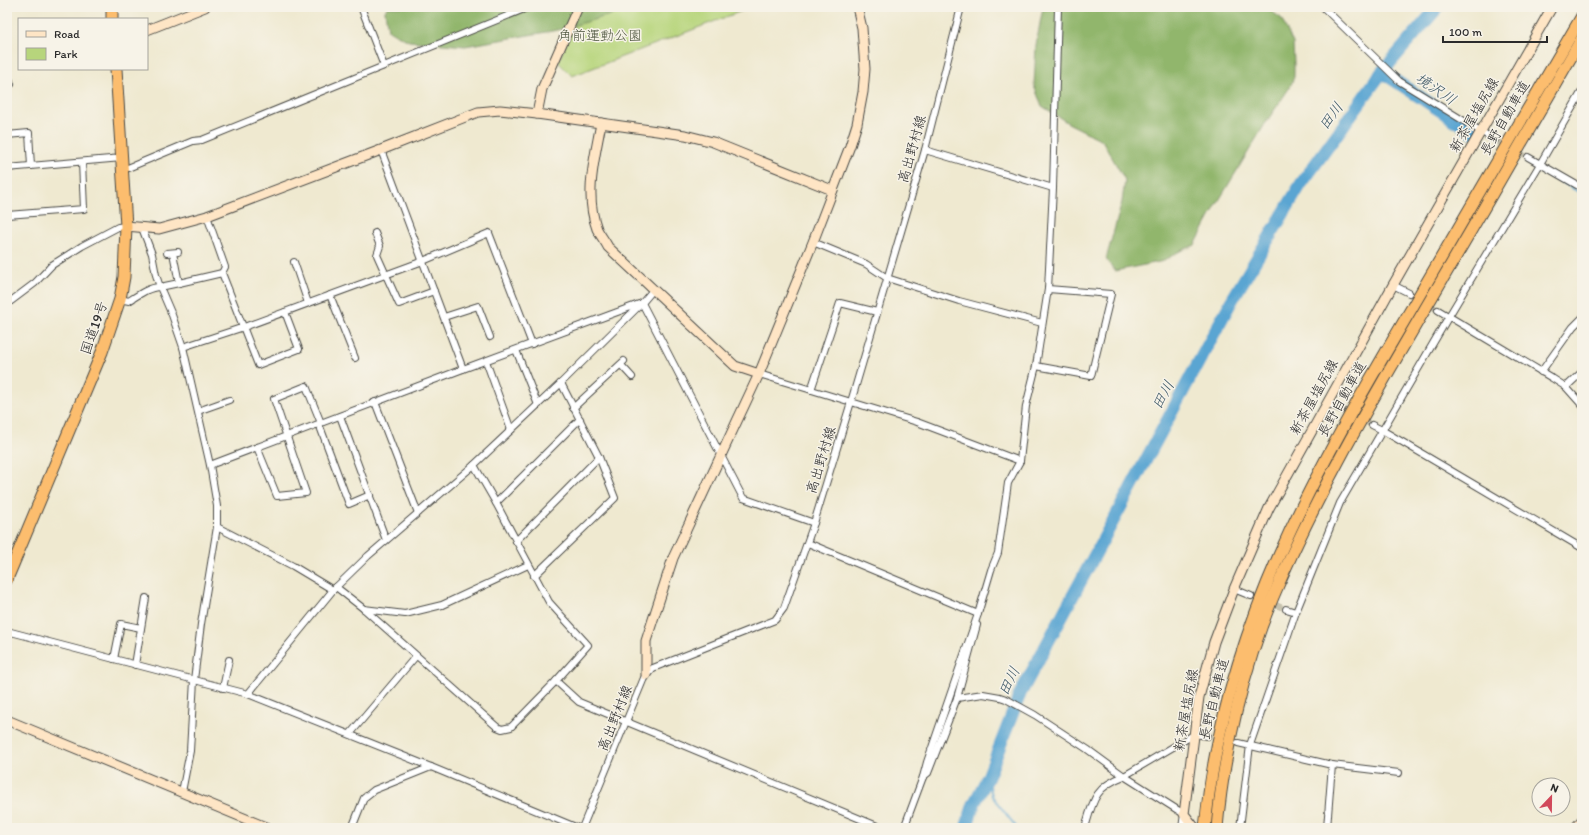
<svg xmlns="http://www.w3.org/2000/svg" width="1589" height="835" font-family="Itim,'Klee One',sans-serif">
<style>
.green{fill:#b7d57c;stroke:#718054}
.forest{fill:#91b66c;stroke:#5e704c}
.lines{fill:none;stroke-linecap:round;stroke-linejoin:round}
.stream{stroke:#5aa5d2;stroke-width:2}
.river{stroke:#5aa5d2;stroke-width:13}
.street-tunnel{stroke:#c8c3af;stroke-width:6;stroke-dasharray:6 3;stroke-linecap:butt}
.street-casing{stroke:#484844;stroke-width:8}
.secondary-casing{stroke:#484844;stroke-width:11}
.highway-casing{stroke:#484844;stroke-width:13}
.street{stroke:#fff;stroke-width:6}
.secondary{stroke:#fee5c5;stroke-width:9}
.highway{stroke:#fcbd6e;stroke-width:11}
.labels{text-anchor:middle;dominant-baseline:central;stroke-width:3;stroke-linejoin:round;paint-order:stroke}
.park-label{font-size:14px;fill:#4e563f;stroke:#f7f3e8}
.street-label{font-size:14px;fill:#2b2b2b;stroke:#f7f3e8}
.water-label{font-size:15px;font-style:italic;fill:#3b5665;stroke:#f7f3e8}
</style>
<rect width="100%" height="100%" fill="#f7f3e8"/>
<filter id="ink" filterUnits="userSpaceOnUse"><feTurbulence type="fractalNoise" baseFrequency=".025" numOctaves="2"/><feDisplacementMap in="SourceGraphic" scale="8" xChannelSelector="R" yChannelSelector="G"/><feConvolveMatrix kernelMatrix="1 2 1 2 8 2 1 2 1" color-interpolation-filters="sRGB"/></filter>
<filter id="wash" filterUnits="userSpaceOnUse"><feTurbulence type="fractalNoise" baseFrequency=".012" numOctaves="4" result="noise"/><feDisplacementMap in="SourceGraphic" scale="16" xChannelSelector="R" yChannelSelector="G"/><feGaussianBlur stdDeviation="0.9" result="paint"/><feColorMatrix in="noise" values="0 0 0 0 0 0 0 0 0 0 0 0 0 0 0 0 0 1.4 0 .05"/><feComposite in="paint" operator="in"/></filter>
<g filter="url(#wash)">
<rect width="100%" height="100%" fill="#efe9d0"/>
<path class="green" d="M582,7h170l-180,69 -14,-14z"/>
<g class="forest">
<path d="M388,7h250l-80,23 -93,16 -56,-5 -21,-11 -3,-19z"/>
<path d="M1043,7h222l16,11 12,25 1,20v14l-4,10 -25,37 -47,78 -23,43 -19,8 -12,8 -49,10 -9,-12 16,-57 3,-22 -23,-40 -34,-17 -26,-17 -8,-20 2,-41z"/>
</g>
<g class="lines">
<g class="stream">
<path d="M1545,172l37,22"/>
<path d="M988,777l4,19 25,32"/>
</g>
<g class="river">
<path d="M1382,72l91,60"/>
<path d="M966,828l8,-24 14,-27 32,-83 212,-394 69,-116 81,-112 56,-65"/>
</g>
</g>
</g>
<g filter="url(#ink)">
<g class="lines">
<g class="street-tunnel">
<path d="M1575,7l7,4"/>
<path d="M1495,140l33,17"/>
<path d="M1409,293l29,17"/>
<path d="M1341,409l31,16"/>
<path d="M1251,596l35,13"/>
</g>
<defs>
<g id="street">
<path d="M361,7l23,59"/>
<path d="M1323,7l76,74 96,59"/>
<path d="M7,73l4,11"/>
<path d="M7,135l22,-2 2,33"/>
<path d="M381,150l82,219"/>
<path d="M925,150l128,38"/>
<path d="M1528,157l54,31"/>
<path d="M7,168l115,-10"/>
<path d="M123,170l70,-29 9,-1 327,-133"/>
<path d="M7,215l77,-6 -2,-47"/>
<path d="M207,216l18,51 -3,6 36,92 41,-16 -14,-37"/>
<path d="M142,228l10,26 4,21 4,12 19,-4 -6,-30"/>
<path d="M375,233l5,13 -3,9 22,49 35,-13"/>
<path d="M813,242l53,22 21,14 72,23 83,22"/>
<path d="M167,253l11,-1"/>
<path d="M294,262l14,41"/>
<path d="M179,283l43,-10"/>
<path d="M1393,285l16,8"/>
<path d="M330,295l25,63"/>
<path d="M120,299l9,2c9,-6 20,-14 31,-14l12,28 11,32 27,118 7,41v21l-16,97 -7,56 -4,71 -8,41"/>
<path d="M642,303l101,195 71,25"/>
<path d="M7,304l28,-21 17,-18 30,-19 36,-19 8,-1"/>
<path d="M1438,310l114,68 14,9 16,18"/>
<path d="M444,317l34,-11 12,31"/>
<path d="M183,347l61,-20 179,-66 66,-28 43,111"/>
<path d="M516,350l22,55"/>
<path d="M486,361l25,69"/>
<path d="M621,365l11,12"/>
<path d="M1036,366l55,10 20,-82 -63,-5"/>
<path d="M1541,372l32,-45 9,-9"/>
<path d="M759,374l158,48 103,39"/>
<path d="M1566,387l16,-15"/>
<path d="M811,390l29,-87 37,9"/>
<path d="M375,402l43,111"/>
<path d="M1327,403l14,6"/>
<path d="M573,408l51,-47"/>
<path d="M198,411l31,-11"/>
<path d="M340,416l46,124"/>
<path d="M319,424l30,80 21,-9"/>
<path d="M1372,425l10,5 200,118"/>
<path d="M257,447l20,49 29,-3 -32,-94 32,-13 15,37"/>
<path d="M210,465l253,-96 176,-65"/>
<path d="M496,503l84,-84"/>
<path d="M217,527l76,39 40,24"/>
<path d="M516,541l83,-84"/>
<path d="M808,543l170,71"/>
<path d="M534,576l81,-78 -16,-41 -38,-74"/>
<path d="M336,587l28,22 133,118 5,2 9,-2 45,-46 32,-36 -39,-43 -53,-99 -22,-38"/>
<path d="M1234,589l17,7"/>
<path d="M364,609l41,5 37,-9 86,-40"/>
<path d="M1286,609l10,3"/>
<path d="M7,631l241,63 183,73 147,61"/>
<path d="M114,659l7,-35 20,4"/>
<path d="M135,665l11,-67"/>
<path d="M556,681l23,21 303,126"/>
<path d="M223,688l6,-28"/>
<path d="M248,694l85,-104 35,-34 106,-91 87,-82 81,-80 11,-13"/>
<path d="M957,698l26,-4 17,3 6,2 29,16 52,34 37,27 60,38 -2,14"/>
<path d="M350,734l66,-78"/>
<path d="M1238,743l94,22 67,8"/>
<path d="M923,777l5,-4 29,-75 20,-73"/>
<path d="M352,828l12,-30 10,-8 57,-23"/>
<path d="M582,828l62,-150 9,-10 122,-48 9,-12 30,-85 37,-121 74,-252 36,-143"/>
<path d="M904,828l19,-51 4,-15 51,-148 13,-44 7,-17 10,-70 12,-22 6,-55 10,-40 12,-77 5,-101 5,-181"/>
<path d="M1085,828c8,-28 10,-41 39,-52l71,-42 12,2"/>
<path d="M1240,828l10,-83 46,-133 44,-109 109,-187 91,-152 42,-73"/>
<path d="M1327,828l5,-63"/>
</g>
<g id="secondary">
<path d="M147,30l58,-23"/>
<path d="M537,114l148,21 28,7 119,48"/>
<path d="M601,123c-6,35 -17,71 -4,106 3,6 8,12 11,18l127,119 24,8"/>
<path d="M126,226l33,3 48,-13 174,-66 97,-38 22,-2 37,4 5,-25 36,-82"/>
<path d="M646,675v-34l27,-83 86,-184 54,-132 37,-96 7,-22 6,-32 2,-23 -3,-41 -5,-21"/>
<path d="M7,720l261,108"/>
<path d="M1195,828l-11,-14 15,-117 15,-55 20,-53 35,-81 124,-223 159,-278"/>
<path d="M1575,828l7,-8"/>
</g>
<g id="highway">
<path d="M112,7v12"/>
<path d="M7,579l95,-227 18,-53 4,-22 2,-51 -10,-157"/>
<path d="M1205,828c18,-197 110,-356 208,-522 56,-97 113,-193 169,-290"/>
<path d="M1217,828c6,-73 27,-163 56,-231 42,-100 97,-194 152,-288 53,-90 105,-181 157,-271"/>
</g>
</defs>
<use href="#street" class="street-casing"/>
<use href="#secondary" class="secondary-casing"/>
<use href="#highway" class="highway-casing"/>
<use href="#street" class="street"/>
<use href="#secondary" class="secondary"/>
<use href="#highway" class="highway"/>
</g>
</g>
<g class="labels">
<g class="park-label">
<text x="600" y="35">角前運動公園</text>
</g>
<g class="street-label">
<text transform="translate(1474 115) rotate(-60)">新茶屋塩尻線</text>
<text transform="translate(1505 118) rotate(-60)">長野自動車道</text>
<text transform="translate(912 149) rotate(-74)">高出野村線</text>
<text transform="translate(94 328) rotate(-71)">国道19号</text>
<text transform="translate(1314 397) rotate(-61)">新茶屋塩尻線</text>
<text transform="translate(1342 399) rotate(-61)">長野自動車道</text>
<text transform="translate(821 460) rotate(-73)">高出野村線</text>
<text transform="translate(1214 699) rotate(-76)">長野自動車道</text>
<text transform="translate(1186 710) rotate(-80)">新茶屋塩尻線</text>
<text transform="translate(615 718) rotate(-68)">高出野村線</text>
</g>
<g class="water-label">
<text transform="translate(1436 89) rotate(34)">境沢川</text>
<text transform="translate(1331 116) rotate(-54)">田川</text>
<text transform="translate(1163 395) rotate(-62)">田川</text>
<text transform="translate(1009 681) rotate(-64)">田川</text>
</g>
</g>
<rect width="1589" height="835" fill="none" stroke="#f7f3e8" stroke-width="24"/>
<rect x="18" y="18" width="130" height="52" fill="#f7f3e8" stroke="#a5a39c"/>
<rect x="26" y="31" width="20" height="6" fill="#fee5c5" stroke="#a5a39c"/>
<text x="54" y="38" font-size="12" fill="#2b2b2b">Road</text>
<rect x="26" y="48" width="20" height="12" fill="#b7d57c" stroke="#a5a39c"/>
<text x="54" y="58" font-size="12" fill="#2b2b2b">Park</text>
<g transform="translate(1551 797) rotate(22)"><circle r="19" fill="#f7f3e8" stroke="#a5a39c"/>
<path d="M0-3L7 15L0 10L-7 15Z" fill="#d1495b"/>
<text y="-6" font-size="11" font-weight="bold" text-anchor="middle" fill="#2b2b2b">N</text>
</g>
<path d="M1443 36v6h104v-6" fill="none" stroke="#2b2b2b" stroke-width="2"/>
<text x="1449" y="36" font-size="12" fill="#2b2b2b" stroke="#f7f3e8" stroke-width="3" paint-order="stroke">100 m</text>
</svg>
